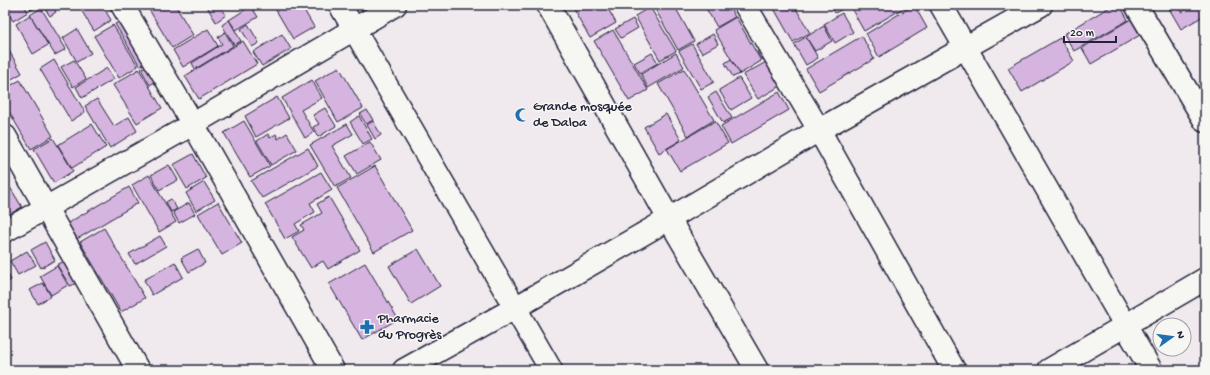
<svg xmlns="http://www.w3.org/2000/svg" width="1210" height="375" font-family="'Gochi Hand',sans-serif">
<style>
.building{fill:#d6b4e0;stroke:#22223b}
.lines{fill:none;stroke-linecap:round;stroke-linejoin:round}
.minor-casing{stroke:#22223b;stroke-width:25}
.minor{stroke:#f6f6f2;stroke-width:22}
.labels{text-anchor:middle;dominant-baseline:central;stroke-width:3;stroke-linejoin:round;paint-order:stroke}
.poi-label{font-size:14px;fill:#22223b;stroke:#f6f6f2;text-anchor:start}
</style>
<rect width="100%" height="100%" fill="#f0e9ee"/>
<filter id="ink" filterUnits="userSpaceOnUse"><feTurbulence type="fractalNoise" baseFrequency=".025" numOctaves="2"/><feDisplacementMap in="SourceGraphic" scale="8" xChannelSelector="R" yChannelSelector="G"/><feConvolveMatrix kernelMatrix="1 2 1 2 8 2 1 2 1" color-interpolation-filters="sRGB"/></filter>
<g filter="url(#ink)">
<g class="building">
<path d="M5,5h19l4,7 -15,9 -8,-13z"/>
<path d="M28,5h12l-9,5z"/>
<path d="M48,5h4l4,7 -6,4 -6,-9z"/>
<path d="M78,5h24l9,15 -17,11z"/>
<path d="M148,5h27l18,30 -21,13 -25,-42z"/>
<path d="M206,5h14l6,10 -10,7z"/>
<path d="M273,5h28l13,22 -21,12z"/>
<path d="M571,5h35l10,18 -26,15z"/>
<path d="M658,5h16l20,36 -16,9 -24,-43z"/>
<path d="M704,5h24l7,12 -18,10z"/>
<path d="M772,5h22l16,28 -17,9z"/>
<path d="M830,5h15l1,2 -11,6z"/>
<path d="M856,5h53l-45,26 -13,-23z"/>
<path d="M914,5l13,23 -48,29 -13,-23z"/>
<path d="M1113,5h7l8,15 -54,31 -10,-17z"/>
<path d="M1167,5h11l4,7 11,-7h12v10l-24,14z"/>
<path d="M251,6l7,11 -22,13 -7,-10z"/>
<path d="M650,7l26,44 -16,9 -25,-44z"/>
<path d="M41,8l25,41 -11,6 -25,-40z"/>
<path d="M842,13l11,19 -18,11 -11,-19z"/>
<path d="M30,15l18,30 -15,9 -17,-30z"/>
<path d="M736,17l25,44 -21,13 -26,-44z"/>
<path d="M633,19l5,9 -17,10 -6,-9z"/>
<path d="M1131,19l9,16 -49,29 -9,-16z"/>
<path d="M229,20l12,21 -7,4 -12,-20z"/>
<path d="M121,21l25,41 -6,4 -25,-42z"/>
<path d="M248,24l11,19 -7,4 -11,-18z"/>
<path d="M113,25l25,41 -19,12 -25,-42z"/>
<path d="M824,26l8,15 -17,10 -9,-14z"/>
<path d="M77,29l14,24 -14,9 -14,-24z"/>
<path d="M208,29l10,17 -35,21 -10,-17z"/>
<path d="M613,30l35,60 -19,11 -35,-60z"/>
<path d="M225,32l8,14 -38,23 -3,-6 30,-19 -4,-7z"/>
<path d="M282,34l9,15 -29,17 -9,-14z"/>
<path d="M713,34l5,10 -16,9 -6,-9z"/>
<path d="M862,36l12,23 -55,32 -13,-22z"/>
<path d="M806,37l12,21 -12,7 -12,-21z"/>
<path d="M1060,38l14,23 -52,31 -14,-24z"/>
<path d="M243,41l14,23 -58,35 -14,-23z"/>
<path d="M5,44l17,29 -17,10z"/>
<path d="M692,44l22,38 -13,7 -22,-38z"/>
<path d="M767,46l5,8 -10,6 -5,-8z"/>
<path d="M652,53l6,10 -18,10 -6,-10z"/>
<path d="M676,53l8,14 -36,21 -7,-14z"/>
<path d="M731,59l9,15 -7,3 -8,-14z"/>
<path d="M54,60l31,52 -14,9 -31,-52z"/>
<path d="M74,60l12,19 -13,8 -12,-20z"/>
<path d="M768,61l14,24 -24,14 -15,-24z"/>
<path d="M147,65l9,16 -6,4 -9,-16z"/>
<path d="M339,67l24,41 -25,14 -23,-41z"/>
<path d="M107,68l7,11 -32,19 -6,-11z"/>
<path d="M139,69l23,39 -25,15 -24,-38z"/>
<path d="M684,69l30,51 -26,16 -30,-52z"/>
<path d="M739,78l12,20 -20,12 -12,-20z"/>
<path d="M20,80l33,56 -22,13 -26,-44v-16z"/>
<path d="M312,80l10,18 -21,12 13,22 -9,6 -23,-40z"/>
<path d="M716,92l16,26 -9,5 -15,-26z"/>
<path d="M779,92l10,18 -58,34 -10,-18z"/>
<path d="M277,97l12,21 -33,19 -11,-21z"/>
<path d="M97,99l17,27 15,-9 8,14 -27,17 -25,-42z"/>
<path d="M325,108l11,18 -18,11 -5,-10 6,-3 -6,-9z"/>
<path d="M367,110l6,10 -7,4 -6,-10z"/>
<path d="M666,114l15,26 -22,13 -15,-26z"/>
<path d="M359,116l13,23 -9,5 -13,-22z"/>
<path d="M244,121l26,45 -20,11 -26,-44z"/>
<path d="M373,121l8,14 -6,4 -8,-14z"/>
<path d="M715,121l13,22 -48,28 -13,-22z"/>
<path d="M92,124l14,23 -34,21 -14,-23z"/>
<path d="M347,124l6,10 -21,12 19,32 -16,9 -25,-42z"/>
<path d="M287,133l10,17 -26,15 -14,-24 11,-7 2,4 6,-4 2,5z"/>
<path d="M53,138l20,33 -19,12 -20,-34z"/>
<path d="M370,142l11,18 -24,14 -11,-18z"/>
<path d="M308,148l10,18 -56,32 -11,-17z"/>
<path d="M193,154l13,24 -19,11 -14,-24z"/>
<path d="M169,165l9,15 -19,10 -8,-15z"/>
<path d="M375,166l37,64 -38,22 -37,-64z"/>
<path d="M321,172l11,18 -22,13 5,9 -20,12 4,7 -14,8 -20,-35z"/>
<path d="M149,175l27,47 -17,10 -27,-47z"/>
<path d="M5,179l17,28 -17,10z"/>
<path d="M204,182l11,18 -19,11 -10,-18z"/>
<path d="M129,187l9,16 -61,36 -9,-16z"/>
<path d="M329,197l31,53 -32,19 -5,-8 -12,7 -19,-31 12,-7 -3,-5 21,-12 -5,-9z"/>
<path d="M171,199l6,10 -6,3 -5,-10z"/>
<path d="M218,202l24,41 -20,12 -24,-41z"/>
<path d="M189,203l6,11 -16,9 -6,-11z"/>
<path d="M104,228l41,70 -24,14 -41,-70z"/>
<path d="M160,236l6,10 -31,18 -6,-10z"/>
<path d="M45,242l10,18 -14,8 -10,-18z"/>
<path d="M198,249l7,14 -16,9 -8,-14z"/>
<path d="M418,249l22,37 -29,18 -22,-38z"/>
<path d="M27,251l9,14 -18,10 -8,-14z"/>
<path d="M64,261l13,22 -7,3 -13,-21z"/>
<path d="M175,262l8,15 -31,18 -8,-15z"/>
<path d="M365,263l33,56 -36,21 -33,-56z"/>
<path d="M57,266l11,19 -17,10 -11,-19z"/>
<path d="M5,269l6,11 -6,4z"/>
<path d="M43,283l8,13 -13,8 -8,-14z"/>
</g>
<g class="lines">
<defs>
<g id="minor">
<path d="M122,5l71,119 140,246"/>
<path d="M340,5l211,365"/>
<path d="M548,5l121,214 88,151"/>
<path d="M745,5l74,125 135,240"/>
<path d="M941,5l210,365"/>
<path d="M1136,5l69,116"/>
<path d="M5,136l133,234"/>
<path d="M5,231l188,-107 202,-119"/>
<path d="M404,370l111,-62 154,-89 150,-89 222,-125"/>
<path d="M1049,370l156,-91"/>
</g>
</defs>
<use href="#minor" class="minor-casing"/>
<use href="#minor" class="minor"/>
</g>
</g>
<defs>
<symbol id="mosque-bare" viewBox="-9 -9 18 18"><path d="M3.5-4.9A6 6 0 1 0 3.5 4.9A5 5 0 1 1 3.5-4.9Z" fill="#1f6fb2" stroke="#f6f6f2" stroke-width="2.5" paint-order="stroke"/></symbol>
<symbol id="pharmacy-bare" viewBox="-9 -9 18 18"><path d="M-2-6h4v4h4v4h-4v4h-4v-4h-4v-4h4Z" fill="#1f6fb2" stroke="#f6f6f2" stroke-width="2.5" paint-order="stroke"/></symbol>
</defs>
<g fill-rule="evenodd">
<use href="#mosque-bare" x="512" y="105" width="20" height="20"/>
<use href="#pharmacy-bare" x="357" y="317" width="20" height="20"/>
</g>
<g class="labels">
<g class="poi-label">
<text x="533" y="107">Grande mosquée<tspan x="533" dy="16">de Daloa</tspan></text>
<text x="378" y="319">Pharmacie<tspan x="378" dy="16">du Progrès</tspan></text>
</g>
</g>
<rect width="1210" height="375" fill="none" stroke="#f6f6f2" stroke-width="20"/>
<rect x="10" y="10" width="1190" height="355" fill="none" stroke="#22223b" stroke-width="1.5" filter="url(#ink)"/>
<g transform="translate(1172 337) rotate(76)"><circle r="19" fill="#f6f6f2" stroke="#a1a1a9"/>
<path d="M0-3L7 15L0 10L-7 15Z" fill="#1f6fb2"/>
<text y="-6" font-size="11" font-weight="bold" text-anchor="middle" fill="#22223b">N</text>
</g>
<path d="M1064 36v6h52v-6" fill="none" stroke="#22223b" stroke-width="2"/>
<text x="1070" y="36" font-size="12" fill="#22223b" stroke="#f6f6f2" stroke-width="3" paint-order="stroke">20 m</text>
</svg>
